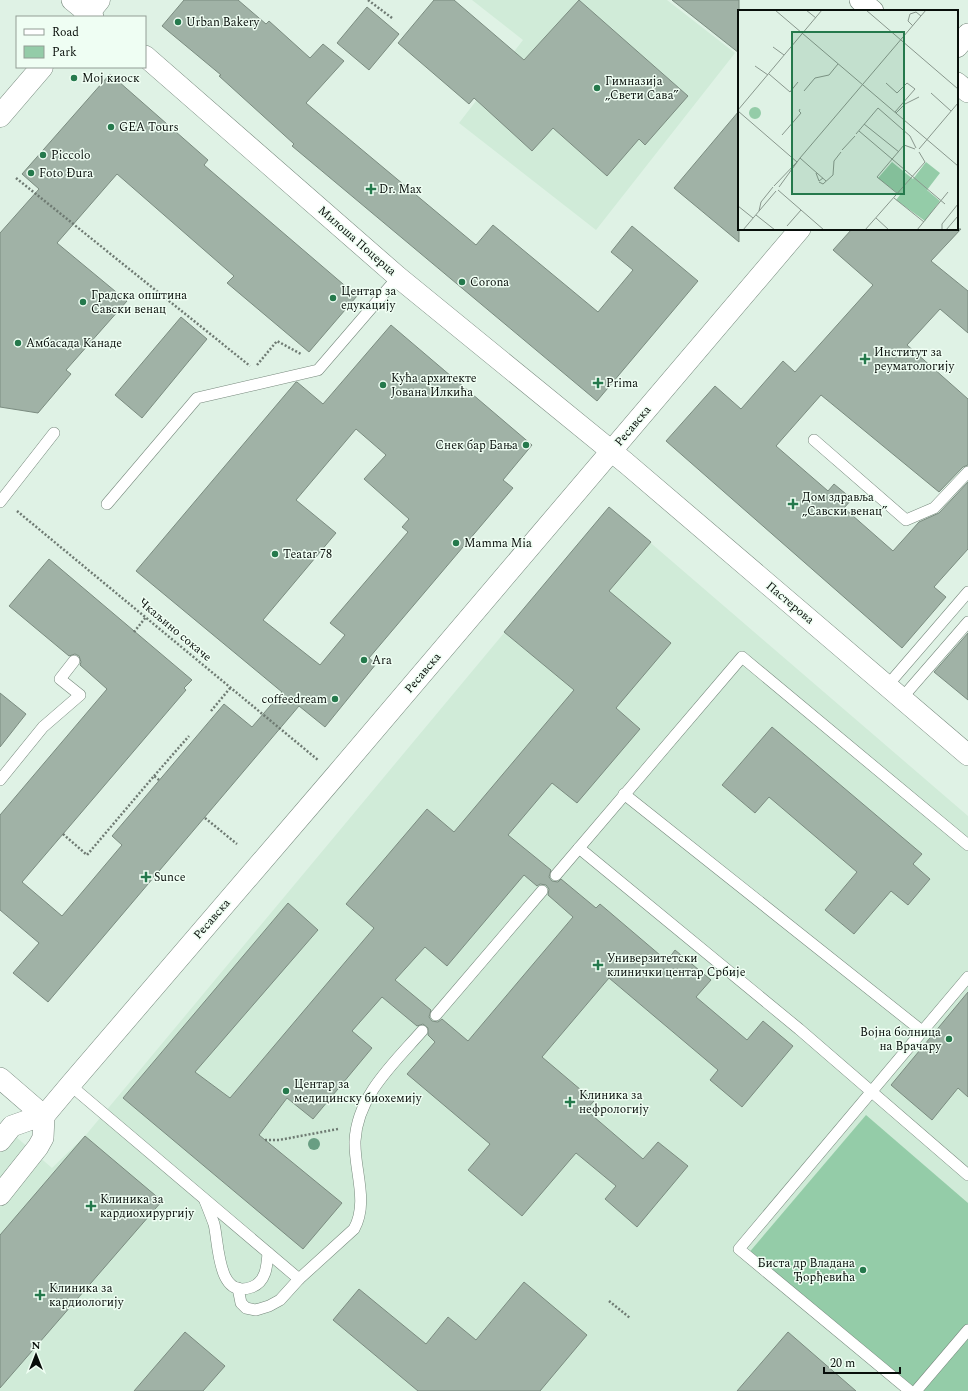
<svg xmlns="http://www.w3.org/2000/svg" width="968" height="1391" font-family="Spectral,serif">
<rect width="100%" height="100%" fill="#dff2e5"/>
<g fill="#d0ebd8">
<polygon points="472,0 667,0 735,53 596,230 459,123 523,40"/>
<polygon points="609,507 968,816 968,1391 0,1391 0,1123 52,1168 85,1136"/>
</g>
<polygon fill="#94cca8" points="866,1115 968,1203 968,1391 911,1391 747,1255"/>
<g fill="#a0b2a6" stroke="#7b8c80" fill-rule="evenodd">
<polygon points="184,0 238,0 266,24 269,21 310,58 323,44 344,61 306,103 476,245 493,225 598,312 633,270 611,252 632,226 698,281 597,401 292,146 294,144 219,76 221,75 162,26"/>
<polygon points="434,0 454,0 524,60 579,0 688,96 645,145 639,139 607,176 553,128 532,151 474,98 469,104 398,43"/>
<polygon points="672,0 739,0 739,53"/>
<polygon points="367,7 399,34 369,70 337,43"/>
<polygon points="110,74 208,160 204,165 357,296 309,352 227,283 234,276 117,174 57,243 127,301 66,370 71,374 38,413 0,407 0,233 39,189 22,174"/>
<polygon points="739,111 739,242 674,188"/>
<polygon points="852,229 961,229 931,261 968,291 968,333 940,309 907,345 968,399 968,465 963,467 939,492 821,395 776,446 828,491 834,484 852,499 844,508 893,551 919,522 939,513 968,482 968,549 934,587 946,597 902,648 666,441 715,386 741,409 783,361 795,372 873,285 833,250"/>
<polygon points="181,317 207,339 142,418 115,395"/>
<path d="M391 325 532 445 503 480 513 488 369 658 376 664 325 727 299 706 48 1002 13 973 39 943 0 910V815L107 689 80 665 81 662 79 656 75 654 69 656 9 606 49 559 192 680 184 688 186 690 22 882 62 916 122 845 112 836 224 704 252 727 282 692 136 571 296 382H297L323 404ZM356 429 386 455 364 479 409 519 402 527 408 532 330 623 345 635 320 665 263 620 336 533 296 500Z"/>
<path d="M609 507 651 542 609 591 671 643 616 708 640 729 577 803 552 783 508 835 551 870 549 877 552 881 558 882 561 879 596 908 600 904 667 961 675 950 711 980 696 997 747 1040 763 1021 793 1046 742 1107 710 1080 718 1070 609 978 542 1057 594 1101 586 1110 643 1159 658 1142 688 1166 637 1227 605 1199 616 1186 576 1153 522 1216 468 1170 490 1144 407 1074 435 1042 428 1035V1028L423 1024 417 1026 382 997 352 1031 372 1048 313 1119 287 1098 259 1135 342 1203 303 1249 123 1098 288 903 318 930 195 1072 230 1098 374 928 346 904 427 809 454 832 574 690 504 632ZM524 875 537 886 540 884 546 885 549 889 548 895 573 917 468 1041 442 1019 438 1022 432 1021 429 1017 431 1010 395 980 425 947 447 966Z"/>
<polygon points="968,633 968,700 934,672"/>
<polygon points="0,693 26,714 0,747"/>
<polygon points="772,727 922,854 913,864 930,879 908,905 891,891 854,934 825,910 857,872 769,797 755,813 722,785"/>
<polygon points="968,992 968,1097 958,1088 932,1120 891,1085"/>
<polygon points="85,1136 162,1201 0,1388 0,1235"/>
<polygon points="524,1282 587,1335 540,1391 418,1391 333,1320 359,1289 426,1344 448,1317 476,1340"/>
<polygon points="185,1332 225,1366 203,1391 134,1391"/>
<polygon points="788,1332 856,1391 737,1391"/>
</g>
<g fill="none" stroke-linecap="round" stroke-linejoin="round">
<defs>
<g id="lane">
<polyline points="814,440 906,520 934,508 968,472"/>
<polyline points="0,502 54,433"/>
<polyline points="107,504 197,398 318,370 398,277"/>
<polyline points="887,686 968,592"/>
<polyline points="902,698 968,622"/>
<polyline points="0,780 43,727 80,695 60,679 74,661"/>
<polyline points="624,794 922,1031"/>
<polyline points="579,848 799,1029 968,1175"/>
<polyline points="556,875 742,657 968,845"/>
<polyline points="436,1015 542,891"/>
<polyline points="70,1085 299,1279"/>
<path d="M205 1201C208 1208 211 1216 214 1224 219 1244 217 1300 252 1287 266 1282 267 1266 268 1253"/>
<path d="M238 1288 241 1303 246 1308 256 1310 269 1306 280 1300 299 1279 354 1229C369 1202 354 1170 355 1141 357 1096 394 1063 422 1031"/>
<polyline points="910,1391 739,1249 968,977"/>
<polyline points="916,1391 968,1330"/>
</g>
<g id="street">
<polyline points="72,0 93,17"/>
<polyline points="860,0 873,11"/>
<polyline points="957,47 968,34"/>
<polyline points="145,56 398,277 626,463 968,755"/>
<polyline points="957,83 968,92"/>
<polyline points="0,1078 44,1116"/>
<polyline points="44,1116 70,1085 336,775 800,229"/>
<polyline points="0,1141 12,1126 29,1120 44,1116"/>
<polyline points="0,1195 38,1147 43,1138 44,1116"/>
</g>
<g id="primary">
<polyline points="85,17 99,0"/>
<polyline points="0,116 42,67"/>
</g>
</defs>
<use href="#lane" stroke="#76887c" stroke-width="12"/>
<use href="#street" stroke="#76887c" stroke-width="22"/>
<use href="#primary" stroke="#76887c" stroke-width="23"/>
<g stroke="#6e7a72" stroke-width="2.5" stroke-dasharray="2 2" stroke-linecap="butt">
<polyline points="368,0 392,18"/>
<polyline points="16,178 250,366"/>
<polyline points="257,365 277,341 301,354"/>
<polyline points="17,511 318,760"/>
<polyline points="134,632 146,617"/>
<polyline points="211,711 231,687"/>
<polyline points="154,776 189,736"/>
<polyline points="205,818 237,844"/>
<polyline points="63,834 87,855 154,776 159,780"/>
<polyline points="265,1140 279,1140 338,1129"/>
<polyline points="609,1301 630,1318"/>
</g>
<use href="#lane" stroke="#fff" stroke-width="11"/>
<use href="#street" stroke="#fff" stroke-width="21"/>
<use href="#primary" stroke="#fff" stroke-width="22"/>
</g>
<circle fill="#699e83" cx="314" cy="1144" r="6"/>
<g fill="#25794c" stroke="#effef3" stroke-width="1.5">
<circle cx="178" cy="22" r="4"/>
<circle cx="74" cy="78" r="4"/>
<circle cx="597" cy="88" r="4"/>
<circle cx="111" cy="127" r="4"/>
<circle cx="43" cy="155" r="4"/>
<circle cx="31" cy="173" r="4"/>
<path d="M369 183h4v4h4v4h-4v4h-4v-4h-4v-4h4z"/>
<circle cx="462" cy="282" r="4"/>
<circle cx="333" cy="298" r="4"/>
<circle cx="83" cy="302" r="4"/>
<circle cx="18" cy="343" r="4"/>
<path d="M863 353h4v4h4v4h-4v4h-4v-4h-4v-4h4z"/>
<path d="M596 377h4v4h4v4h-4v4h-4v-4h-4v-4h4z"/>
<circle cx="383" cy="385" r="4"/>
<circle cx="526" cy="445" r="4"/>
<path d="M791 498h4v4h4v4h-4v4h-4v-4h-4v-4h4z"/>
<circle cx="456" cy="543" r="4"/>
<circle cx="275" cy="554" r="4"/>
<circle cx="364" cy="660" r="4"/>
<circle cx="335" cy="699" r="4"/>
<path d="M144 871h4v4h4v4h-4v4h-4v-4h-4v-4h4z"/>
<path d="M596 959h4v4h4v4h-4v4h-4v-4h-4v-4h4z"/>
<circle cx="949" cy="1039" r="4"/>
<circle cx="286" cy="1091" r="4"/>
<path d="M568 1096h4v4h4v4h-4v4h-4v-4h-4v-4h4z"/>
<path d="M89 1200h4v4h4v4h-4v4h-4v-4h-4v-4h4z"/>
<circle cx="863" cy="1270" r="4"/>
<path d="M38 1289h4v4h4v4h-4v4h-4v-4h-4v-4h4z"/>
</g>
<g text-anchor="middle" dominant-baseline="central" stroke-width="3" stroke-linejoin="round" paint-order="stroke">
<g font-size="12" fill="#080e0a" stroke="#effef3" text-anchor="start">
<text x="186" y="22">Urban Bakery</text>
<text x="82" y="78">Мој киоск</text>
<text x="605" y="81">Гимназија<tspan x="605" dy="14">„Свети Сава”</tspan></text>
<text x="119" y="127">GEA Tours</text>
<text x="51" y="155">Piccolo</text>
<text x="39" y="173">Foto Đura</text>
<text x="379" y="189">Dr. Max</text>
<text x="470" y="282">Corona</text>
<text x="341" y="291">Центар за<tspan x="341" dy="14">едукацију</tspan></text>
<text x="91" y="295">Градска општина<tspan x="91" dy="14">Савски венац</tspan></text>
<text x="26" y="343">Амбасада Канаде</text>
<text x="874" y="352">Институт за<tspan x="874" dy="14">реуматологију</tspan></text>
<text x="391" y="378">Кућа архитекте<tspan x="391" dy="14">Јована Илкића</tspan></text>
<text x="606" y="383">Prima</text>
<text x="518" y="445" text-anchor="end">Снек бар Бања</text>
<text x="802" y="497">Дом здравља<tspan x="802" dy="14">„Савски венац”</tspan></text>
<text x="464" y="543">Mamma Mia</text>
<text x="283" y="554">Teatar 78</text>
<text x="372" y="660">Ara</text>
<text x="327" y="699" text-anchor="end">coffeedream</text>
<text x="154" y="877">Sunce</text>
<text x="607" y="958">Универзитетски<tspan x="607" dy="14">клинички центар Србије</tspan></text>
<text x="941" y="1032" text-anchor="end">Војна болница<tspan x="941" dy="14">на Врачару</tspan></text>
<text x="294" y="1084">Центар за<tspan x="294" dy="14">медицинску биохемију</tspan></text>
<text x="579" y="1095">Клиника за<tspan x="579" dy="14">нефрологију</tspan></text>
<text x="100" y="1199">Клиника за<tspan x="100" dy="14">кардиохирургију</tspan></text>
<text x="855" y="1263" text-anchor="end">Биста др Владана<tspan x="855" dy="14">Ђорђевића</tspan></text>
<text x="49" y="1288">Клиника за<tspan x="49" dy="14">кардиологију</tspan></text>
</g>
<g font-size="12" fill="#080e0a" stroke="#effef3">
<text transform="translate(357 241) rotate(41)">Милоша Поцерца</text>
<text transform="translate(633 426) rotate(-50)">Ресавска</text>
<text transform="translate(790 603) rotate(40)">Пастерова</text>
<text transform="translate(175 630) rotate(40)">Чкаљино сокаче</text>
<text transform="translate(423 673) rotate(-50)">Ресавска</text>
<text transform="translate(212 919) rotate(-49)">Ресавска</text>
</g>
</g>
<g transform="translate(738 10)">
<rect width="220" height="220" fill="#dff2e5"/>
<path d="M11 103a6 6 0 1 1 12 0a6 6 0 1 1-12 0ZM154 152 175 169 188 152 202 163 189 180 202 191 187 211 158 190 162 185 140 168Z" fill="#94cca8"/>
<path fill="none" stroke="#89978d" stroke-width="1" d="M37 0 220 156M68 0 78 8M128 0 220 79M175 16 170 11 172 4 178 2 183 6M35 37 46 45M17 56 30 65M31 64 52 82 60 72M148 73 159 83 169 73 177 79 157 102M66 81 77 68 91 65 100 54M193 83 213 101M0 100 84 0M0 101 59 152M158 103 167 94 181 87M126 114 161 142M121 121 207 194M118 124 140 98 172 126 178 138M44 125 63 103 61 101 62 99M181 139 220 93M104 140 117 126M62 148 88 171M78 163 81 171 85 168M81 172 85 174 95 165 96 151 103 142M36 176 59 152M41 177 62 148 188 0M40 180 86 220M160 184 139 167 166 135 177 139M156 188 186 212M0 196 15 208M21 201 23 192 35 177M18 205 37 220M138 208 151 220M49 216 63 200M5 220 38 181M127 220 187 152 181 142M179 220 210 182M204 220V214L220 194M208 220 220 206"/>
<path fill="#25794c" fill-opacity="0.15" stroke="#25794c" stroke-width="2" d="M54 22H166V184H54Z"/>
<rect width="220" height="220" fill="none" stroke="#080e0a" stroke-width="2"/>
</g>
<rect x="16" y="16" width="130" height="52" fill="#effef3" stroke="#939e96"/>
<rect x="24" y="29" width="20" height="6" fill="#ffffff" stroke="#939e96"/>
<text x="52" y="36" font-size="12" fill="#080e0a">Road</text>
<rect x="24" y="46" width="20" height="12" fill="#94cca8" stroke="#939e96"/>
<text x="52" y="56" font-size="12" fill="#080e0a">Park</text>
<g transform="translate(36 1355)" stroke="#effef3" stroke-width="3" paint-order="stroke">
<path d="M0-3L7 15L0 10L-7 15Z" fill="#080e0a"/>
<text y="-6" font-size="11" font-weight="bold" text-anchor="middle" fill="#080e0a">N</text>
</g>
<path d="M824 1367v6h76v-6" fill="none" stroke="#080e0a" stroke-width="2"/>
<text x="830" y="1367" font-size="12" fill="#080e0a" stroke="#effef3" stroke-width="3" paint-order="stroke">20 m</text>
</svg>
